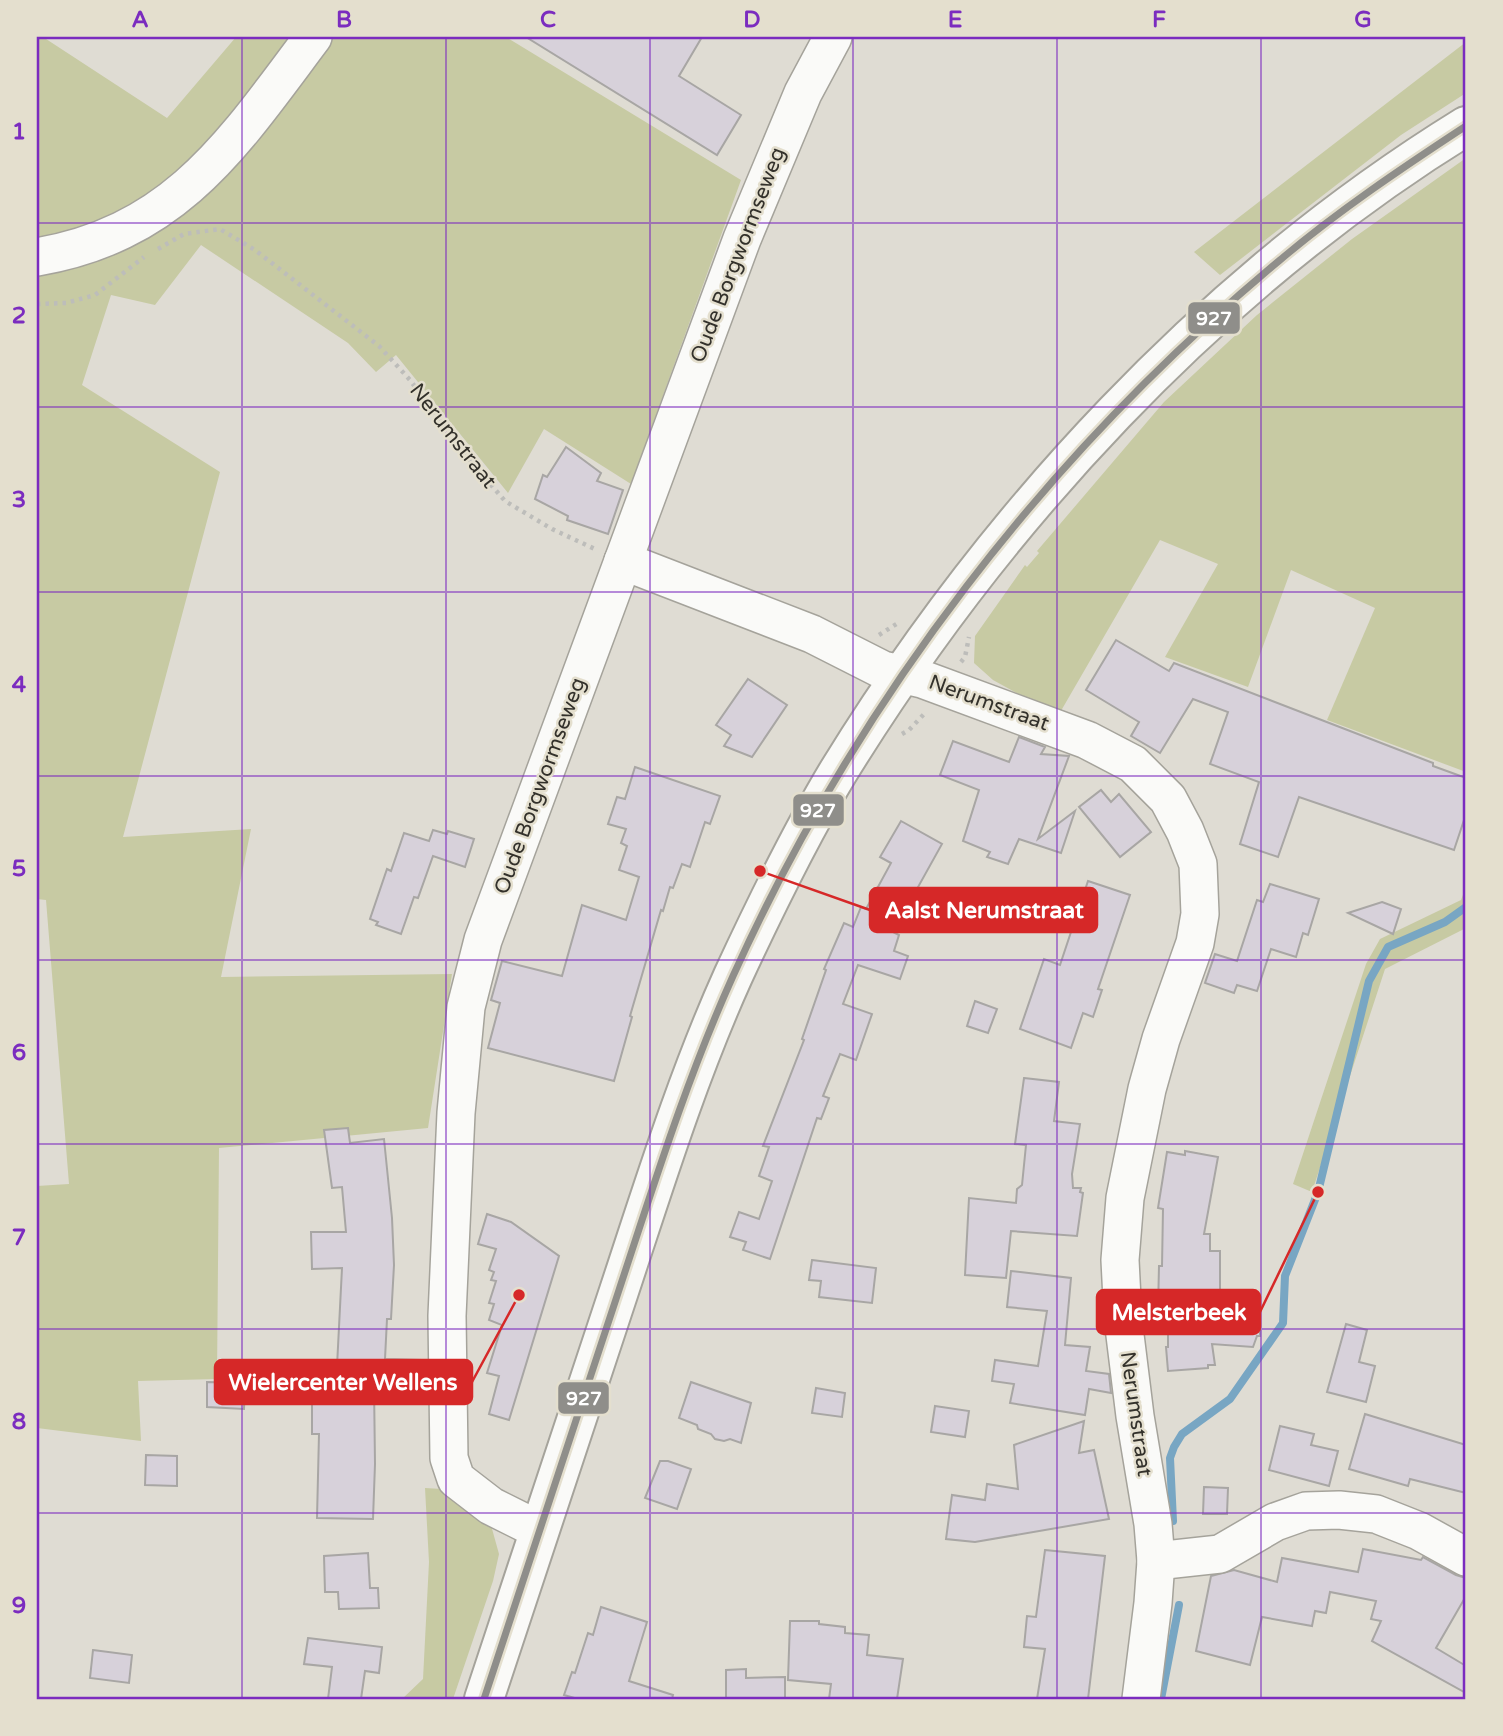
<svg xmlns="http://www.w3.org/2000/svg" width="1503" height="1736" font-family="'Varela Round',sans-serif">
<rect width="100%" height="100%" fill="#dfdcd3"/>
<g fill="#c7caa3">
<polygon points="37,37 43,37 167,118 236,37 506,37 741,180 631,484 544,429 508,493 396,355 376,372 348,343 201,245 155,305 111,295 82,385 220,472 123,837 251,829 221,977 452,974 428,1128 219,1148 217,1379 138,1381 141,1441 37,1428 37,1186 69,1184 46,900 37,899"/>
<polygon points="1466,42 1466,93 1401,135 1220,275 1194,252"/>
<polygon points="1466,158 1466,772 1327,720 1375,608 1291,570 1248,687 1165,657 1218,564 1160,540 1058,716 993,680 974,663 975,636 1025,565 1027,567 1039,553 1037,551 1164,402 1257,315 1352,239"/>
<polygon points="1466,887 1466,928 1385,969 1312,1192 1293,1184 1366,964 1380,939 1461,900"/>
<polygon points="425,1488 442,1489 489,1518 499,1554 493,1581 453,1699 402,1699 423,1679 429,1562"/>
</g>
<g fill="none" stroke-linecap="round" stroke-linejoin="round">
<g stroke="#78a6c3" stroke-width="8">
<polyline points="1173,1521 1170,1458 1174,1447 1182,1434 1230,1399 1283,1323 1285,1276 1318,1192 1369,981 1388,947 1445,922 1466,907"/>
<polyline points="1161,1699 1179,1605"/>
</g>
</g>
<g fill="#d7d1da" stroke="#a8a6a4" stroke-width="2">
<polygon points="526,37 702,37 679,76 741,115 717,155"/>
<polygon points="566,447 601,473 597,481 623,490 608,534 567,520 568,516 535,499 543,475 547,477"/>
<polygon points="1116,640 1169,671 1174,663 1433,763 1433,766 1466,778 1466,814 1454,850 1299,797 1278,857 1240,844 1259,782 1210,764 1228,712 1193,699 1160,753 1131,736 1139,722 1086,690"/>
<polygon points="748,679 787,705 752,757 724,746 731,735 716,725"/>
<polygon points="1019,737 1045,747 1041,754 1069,756 1038,839 1075,811 1061,853 1019,839 1008,864 987,857 990,852 963,841 979,790 940,775 953,741 1009,762"/>
<polygon points="635,767 720,796 710,824 705,822 690,867 682,864 673,888 670,887 663,911 661,910 630,1016 632,1017 614,1081 488,1048 500,1003 491,1000 502,961 562,976 582,905 626,920 639,877 619,870 627,846 621,843 626,829 608,824 617,797 625,799"/>
<polygon points="1101,790 1111,802 1119,794 1151,832 1120,857 1079,807"/>
<polygon points="901,821 942,844 893,932 899,935 894,951 908,956 900,979 858,965 843,1004 872,1014 856,1060 840,1054 823,1096 829,1098 821,1119 817,1118 770,1259 743,1250 746,1242 730,1237 739,1212 759,1219 772,1181 759,1176 769,1147 763,1146 804,1040 802,1039 826,970 824,969 844,923 853,927 861,907 866,909 891,863 880,857"/>
<polygon points="433,830 447,834 448,831 474,839 465,867 433,856 418,898 414,897 401,934 376,925 378,922 370,919 387,869 391,871 404,833 429,841"/>
<polygon points="1088,881 1130,895 1098,989 1102,990 1093,1017 1083,1013 1071,1048 1020,1029 1044,959 1060,965"/>
<polygon points="1270,884 1319,899 1308,935 1303,933 1296,957 1271,949 1257,991 1237,985 1234,993 1205,983 1215,954 1237,961 1257,900 1263,902"/>
<polygon points="1382,902 1401,909 1393,934 1348,913"/>
<polygon points="975,1001 997,1009 988,1033 967,1026"/>
<polygon points="1024,1078 1059,1082 1054,1121 1080,1124 1072,1174 1073,1188 1081,1188 1080,1192 1083,1193 1077,1236 1011,1231 1006,1278 965,1275 969,1198 1016,1203 1017,1189 1022,1185 1026,1145 1015,1144"/>
<polygon points="348,1128 350,1143 384,1139 392,1218 394,1265 391,1319 387,1319 385,1359 421,1360 420,1386 374,1385 375,1464 373,1519 317,1518 319,1434 312,1434 312,1386 336,1386 342,1268 312,1269 311,1232 346,1232 342,1187 332,1188 324,1130"/>
<polygon points="1185,1151 1218,1157 1204,1234 1210,1234 1210,1251 1220,1251 1220,1315 1260,1315 1260,1336 1257,1336 1253,1347 1212,1344 1215,1365 1208,1365 1208,1368 1168,1371 1166,1347 1168,1347 1168,1310 1158,1310 1159,1266 1162,1266 1163,1209 1158,1208 1167,1152 1185,1155"/>
<polygon points="487,1214 511,1222 559,1256 509,1420 489,1414 499,1376 487,1373 502,1325 489,1320 494,1304 489,1303 496,1281 491,1280 494,1272 489,1270 496,1249 478,1244"/>
<polygon points="812,1260 876,1268 872,1303 819,1297 821,1281 809,1280"/>
<polygon points="1011,1271 1071,1278 1065,1345 1090,1347 1086,1371 1109,1374 1111,1393 1089,1389 1085,1415 1010,1403 1014,1384 992,1381 995,1360 1038,1366 1047,1311 1007,1307"/>
<polygon points="1346,1324 1367,1330 1359,1362 1375,1366 1366,1402 1327,1392"/>
<polygon points="207,1382 245,1383 244,1409 207,1407"/>
<polygon points="691,1382 751,1403 741,1443 730,1439 724,1441 715,1439 711,1434 698,1429 697,1425 679,1418"/>
<polygon points="816,1388 845,1393 842,1417 812,1413"/>
<polygon points="935,1406 969,1411 965,1437 931,1432"/>
<polygon points="1365,1414 1466,1445 1466,1493 1410,1479 1408,1486 1349,1469"/>
<polygon points="1084,1421 1079,1453 1094,1450 1109,1519 975,1542 946,1539 952,1495 985,1500 987,1484 1018,1489 1014,1445"/>
<polygon points="1280,1426 1314,1434 1311,1445 1338,1451 1329,1486 1269,1470"/>
<polygon points="146,1455 177,1456 177,1486 145,1485"/>
<polygon points="660,1461 668,1461 691,1469 677,1509 645,1498"/>
<polygon points="1204,1487 1228,1488 1227,1514 1203,1514"/>
<polygon points="1363,1549 1421,1560 1423,1557 1456,1575 1466,1578 1466,1596 1436,1648 1466,1666 1466,1693 1372,1641 1381,1621 1371,1619 1376,1601 1330,1592 1326,1613 1315,1611 1312,1626 1262,1617 1250,1665 1196,1651 1211,1576 1234,1570 1277,1582 1282,1558 1358,1572"/>
<polygon points="1045,1550 1105,1556 1088,1699 1037,1699 1045,1649 1024,1647 1027,1616 1036,1617"/>
<polygon points="368,1553 370,1588 378,1588 379,1608 339,1609 338,1592 325,1592 324,1556"/>
<polygon points="601,1607 647,1622 629,1681 673,1695 672,1699 578,1699 564,1695 572,1672 575,1673 588,1633 593,1635"/>
<polygon points="790,1621 819,1621 819,1624 845,1627 845,1633 869,1635 867,1655 903,1659 897,1699 829,1699 831,1684 788,1680"/>
<polygon points="308,1638 382,1647 379,1673 365,1671 361,1699 328,1699 332,1667 304,1664"/>
<polygon points="93,1650 132,1655 129,1683 90,1678"/>
<polygon points="746,1669 746,1678 785,1677 785,1699 726,1699 726,1670"/>
</g>
<g fill="none" stroke-linecap="round" stroke-linejoin="round">
<defs>
<g id="minor">
<path d="M37 257C177 233 234 142 313 37"/>
<polyline points="623,561 812,634 883,670 922,679 1087,740 1133,764 1168,799 1185,831 1198,864 1200,914 1195,943 1161,1039 1147,1089 1125,1198 1120,1260 1123,1319 1135,1416 1153,1524 1156,1561 1153,1603 1141,1699"/>
<polyline points="539,1530 491,1506 456,1479 449,1458 447,1316 456,1113 466,1007 483,940 742,239 803,93 833,37"/>
<polyline points="1156,1561 1220,1554 1275,1522 1306,1511 1339,1510 1376,1514 1419,1531 1466,1557"/>
</g>
<path id="major" d="M484 1699C529 1563 574 1427 619 1291 654 1185 687 1078 733 976 765 907 799 837 838 772 995 517 1210 284 1466 126"/>
</defs>
<use href="#minor" stroke="#a5a39b" stroke-width="40"/>
<use href="#major" stroke="#a5a39b" stroke-width="42"/>
<g stroke="#bdbdba" stroke-width="4.5" stroke-dasharray="3.5 5" stroke-linecap="butt">
<polyline points="158,249 184,234 220,229 255,250 379,346 410,380 466,456 505,501 552,529 597,550"/>
<polyline points="37,304 66,303 95,295 144,257"/>
<polyline points="879,635 898,623"/>
<polyline points="961,662 965,657 969,637"/>
<polyline points="902,734 909,730 926,712"/>
</g>
<use href="#minor" stroke="#fafaf8" stroke-width="37"/>
<use href="#major" stroke="#fafaf8" stroke-width="38"/>
<defs>
<path id="bus-1" d="M484 1699C529 1563 574 1427 619 1290 654 1184 687 1078 733 976 858 699 1047 454 1280 260 1338 211 1402 168 1466 126"/>
</defs>
<use href="#bus-1" stroke="#e4dfce" stroke-width="12"/>
<use href="#bus-1" stroke="#8f8e8a" stroke-width="7"/>
</g>
<path fill="none" stroke="#7b2cbf" stroke-width="2" stroke-opacity="0.55" d="M242 37V1699M446 37V1699M650 37V1699M853 37V1699M1057 37V1699M1261 37V1699M37 223H1466M37 407H1466M37 592H1466M37 776H1466M37 960H1466M37 1144H1466M37 1329H1466M37 1513H1466"/>
<g text-anchor="middle" dominant-baseline="central" stroke-width="5" stroke-linejoin="round" paint-order="stroke">
<g font-size="21" fill="#33312b" stroke="#e4dfce">
<text transform="translate(738 255) rotate(-69)">Oude Borgwormseweg</text>
<text transform="translate(453 436) rotate(52)">Nerumstraat</text>
<text transform="translate(989 703) rotate(20)">Nerumstraat</text>
<text transform="translate(540 786) rotate(-70)">Oude Borgwormseweg</text>
<text transform="translate(1136 1414) rotate(82)">Nerumstraat</text>
</g>
</g>
<path fill="none" stroke="#d62828" stroke-width="2.5" d="M760 871L870 910M1318 1192L1260 1312M519 1295L472 1382"/>
<g fill="#d62828" stroke="#e4dfce" stroke-width="2.5">
<circle cx="760" cy="871" r="7"/>
<circle cx="1318" cy="1192" r="7"/>
<circle cx="519" cy="1295" r="7"/>
</g>
<g fill="#d62828" stroke="#d62828" stroke-width="2.5">
<rect x="870" y="888" width="227" height="44" rx="7"/>
<rect x="1097" y="1290" width="163" height="44" rx="7"/>
<rect x="215" y="1360" width="257" height="44" rx="7"/>
</g>
<g font-size="23" text-anchor="middle" font-weight="bold" fill="#fff">
<text x="984" y="918">Aalst Nerumstraat</text>
<text x="1179" y="1320">Melsterbeek</text>
<text x="343" y="1390">Wielercenter Wellens</text>
</g>
<g stroke="#e4dfce" stroke-width="2.5">
<rect x="1187" y="301" width="54" height="34" rx="7" fill="#8f8e8a"/>
<rect x="792" y="793" width="53" height="34" rx="7" fill="#8f8e8a"/>
<rect x="557" y="1381" width="53" height="34" rx="7" fill="#8f8e8a"/>
</g>
<g font-size="19" text-anchor="middle" font-weight="bold" fill="#fff">
<text x="1214" y="325">927</text>
<text x="818" y="817">927</text>
<text x="584" y="1405">927</text>
</g>
<rect width="1503" height="1736" fill="none" stroke="#e4dfce" stroke-width="77"/>
<rect x="38" y="38" width="1426" height="1660" fill="none" stroke="#7b2cbf" stroke-width="2.5"/>
<g font-size="23" text-anchor="middle" font-weight="bold" fill="#7b2cbf">
<text x="140" y="27">A</text>
<text x="344" y="27">B</text>
<text x="548" y="27">C</text>
<text x="752" y="27">D</text>
<text x="955" y="27">E</text>
<text x="1159" y="27">F</text>
<text x="1363" y="27">G</text>
<text x="19" y="139">1</text>
<text x="19" y="323">2</text>
<text x="19" y="507">3</text>
<text x="19" y="692">4</text>
<text x="19" y="876">5</text>
<text x="19" y="1060">6</text>
<text x="19" y="1245">7</text>
<text x="19" y="1429">8</text>
<text x="19" y="1613">9</text>
</g>
</svg>
